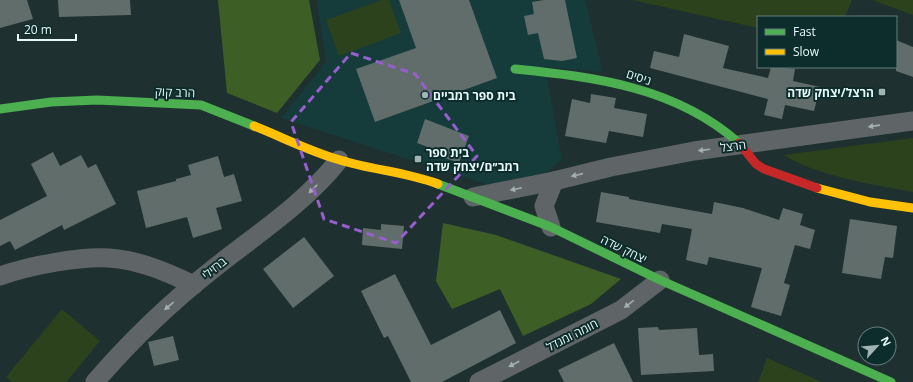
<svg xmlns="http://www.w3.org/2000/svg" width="913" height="382" font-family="'Open Sans',Heebo,sans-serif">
<rect width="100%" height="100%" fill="#1f3030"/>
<polygon fill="#153c3b" points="317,0 585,0 603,72 545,67 562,160 532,184 504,190 281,118 326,62"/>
<g fill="#2b421c">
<polygon points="382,0 389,0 401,33 339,56 326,20"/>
<polygon points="632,0 852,0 845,17 758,17 758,28"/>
<polygon points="872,0 913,0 913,15"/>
<path d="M913 138V192C870 184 821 177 783 155Z"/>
<polygon points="62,309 100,341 66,382 12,382 6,377"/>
<polygon points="767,358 822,382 758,382"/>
</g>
<g fill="#3d5f25">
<polygon points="218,0 309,0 320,60 277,113 227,93"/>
<polygon points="443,223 496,235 621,279 591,304 523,336 500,289 452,309 436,281"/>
</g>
<g fill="#606d6a">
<polygon points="0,0 27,0 33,19 0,28"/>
<polygon points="58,0 130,0 131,15 59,17"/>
<polygon points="399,0 469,0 497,78 375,122 356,69 416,48"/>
<polygon points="544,0 565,0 577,58 562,61 544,59 538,33 528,35 524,16 534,14 532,2"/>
<polygon points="684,34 729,46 723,68 768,78 771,67 795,69 793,81 820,87 814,111 785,105 782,119 764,115 768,99 650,68 654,51 679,57"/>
<polygon points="896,40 913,47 913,77 896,71"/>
<polygon points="591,94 616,98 614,108 647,114 643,137 609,131 606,143 565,136 572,99 590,103"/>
<polygon points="425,119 469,136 459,163 442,157 443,153 417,143"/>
<polygon points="53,152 60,166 81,155 88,168 96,164 116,204 64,230 62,225 15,250 10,241 0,246 0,220 47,196 31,164"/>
<polygon points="218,156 224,177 234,174 242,201 216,208 222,229 193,238 187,217 146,228 137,191 176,181 176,179 191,175 188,165"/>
<polygon points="601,192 629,197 629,199 712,214 714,202 743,208 779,220 783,208 803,214 800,225 815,230 810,249 795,245 784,283 790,285 781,316 751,307 762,268 709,257 707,265 686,260 692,229 662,224 660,233 596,222"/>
<polygon points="850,219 897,226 893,258 885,257 881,279 842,273"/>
<polygon points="381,224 404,226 402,249 362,245 363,228 381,230"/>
<polygon points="304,237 334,276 293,308 263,269"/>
<polygon points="395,274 431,345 500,310 516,343 442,382 411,382 388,336 384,338 361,291"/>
<polygon points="658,327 659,330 697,328 699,355 713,354 714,371 641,375 638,328"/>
<polygon points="173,336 179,360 154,366 148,342"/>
<polygon points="614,343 633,382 564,382 558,370"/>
</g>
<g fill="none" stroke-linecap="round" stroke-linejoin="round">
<g stroke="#5f6566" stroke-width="19">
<polyline points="473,197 554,181"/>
<polyline points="551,227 544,206 554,181 611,167 694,151 913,121"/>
<path d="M0 276C29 266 79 256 109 258 139 260 167 272 194 285"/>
<path d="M95 382C131 340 170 303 213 269 257 234 304 204 339 160"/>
<polyline points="479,382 621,310 660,280"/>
</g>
<g stroke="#4caf50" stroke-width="9">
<path d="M515 69C595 77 676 87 739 143"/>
<polyline points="0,109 51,102 97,100 201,105 254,126"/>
<polyline points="438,184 551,227 660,280 891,382"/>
</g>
<g stroke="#ffc107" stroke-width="9">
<path d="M254 126C282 137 311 152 340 160 372 170 407 172 438 184"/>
<polyline points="817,188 870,202 913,208"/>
</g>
<polyline stroke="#c62828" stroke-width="9" points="739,143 756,164 764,169 817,188"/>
</g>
<defs><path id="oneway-solid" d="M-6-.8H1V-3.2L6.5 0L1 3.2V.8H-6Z"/></defs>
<g fill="#a3afaf">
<use href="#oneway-solid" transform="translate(874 126) rotate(172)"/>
<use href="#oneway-solid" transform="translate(704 150) rotate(173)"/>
<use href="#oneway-solid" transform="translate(577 175) rotate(167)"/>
<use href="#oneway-solid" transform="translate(313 189) rotate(136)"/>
<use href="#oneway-solid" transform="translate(516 189) rotate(168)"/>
<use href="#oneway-solid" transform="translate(629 304) rotate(142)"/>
<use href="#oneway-solid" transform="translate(169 306) rotate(140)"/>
<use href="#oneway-solid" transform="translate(514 364) rotate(153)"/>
</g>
<path fill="none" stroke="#965fcd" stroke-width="3" stroke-dasharray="8 5" stroke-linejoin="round" d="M351 53 415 74 477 156 396 243 324 219 291 122Z"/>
<g fill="#a1b3b2" stroke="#0d2c2c" stroke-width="1.5">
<rect x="878" y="88" width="8" height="8" rx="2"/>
<circle cx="425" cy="95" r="4"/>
<rect x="414" y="155" width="8" height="8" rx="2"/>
</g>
<g text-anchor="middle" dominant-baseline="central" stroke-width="4" stroke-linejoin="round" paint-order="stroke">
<g font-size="12" fill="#e7f9f8" stroke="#0d2c2c">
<text transform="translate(639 77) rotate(18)">ניסים</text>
<text transform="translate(175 92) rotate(2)">הרב קוק</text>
<text transform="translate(733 146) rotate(-7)">הרצל</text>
<text transform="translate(624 249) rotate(26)">יצחק שדה</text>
<text transform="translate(214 268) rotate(-39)">ברזילי</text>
<text transform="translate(572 335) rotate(-27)">חומה ומגדל</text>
</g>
<g font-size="12" font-weight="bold" fill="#e7f9f8" stroke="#0d2c2c" text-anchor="start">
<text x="874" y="92" text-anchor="end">הרצל/יצחק שדה</text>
<text x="433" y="95">בית ספר רמביים</text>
<text x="426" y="152">בית ספר<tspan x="426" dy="14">רמב״ם/יצחק שדה</tspan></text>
</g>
</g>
<rect x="757" y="16" width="140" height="52" fill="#0d2c2c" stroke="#647e7e"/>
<rect x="765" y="29" width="20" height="6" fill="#4caf50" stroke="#647e7e"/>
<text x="793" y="36" font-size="12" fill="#e7f9f8">Fast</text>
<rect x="765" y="49" width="20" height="6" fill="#ffc107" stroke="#647e7e"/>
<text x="793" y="56" font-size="12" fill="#e7f9f8">Slow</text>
<g transform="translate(877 346) rotate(63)"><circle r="19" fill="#0d2c2c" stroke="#647e7e"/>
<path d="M0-3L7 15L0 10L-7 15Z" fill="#a1b3b2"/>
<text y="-6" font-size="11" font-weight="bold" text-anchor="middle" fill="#e7f9f8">N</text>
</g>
<path d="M18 34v6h58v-6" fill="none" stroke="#e7f9f8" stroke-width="2"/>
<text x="24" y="34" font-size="12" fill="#e7f9f8" stroke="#0d2c2c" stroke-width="3" paint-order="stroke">20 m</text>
</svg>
